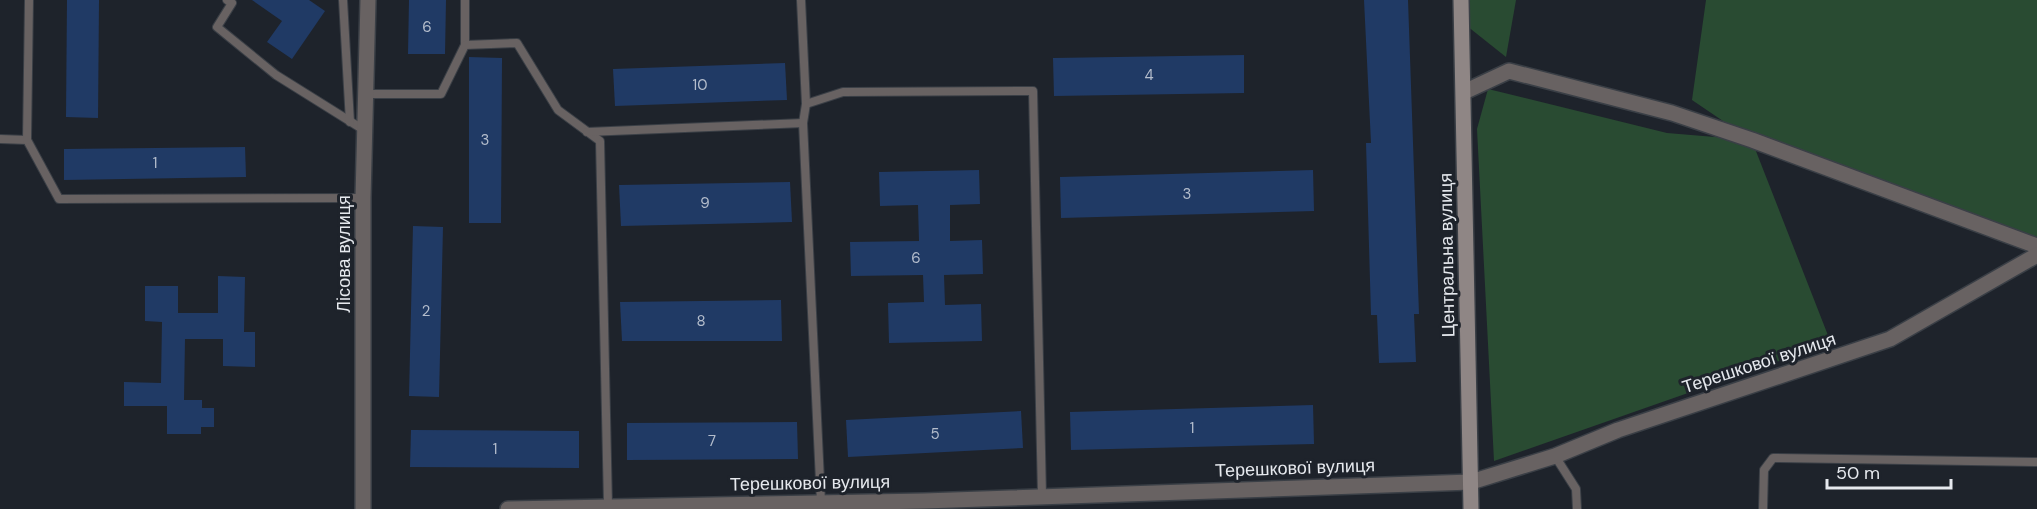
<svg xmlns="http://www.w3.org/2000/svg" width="2037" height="509" font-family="'DM Sans',sans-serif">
<rect width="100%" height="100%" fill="#1e232b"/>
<g fill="#294b32">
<polygon points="1466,0 1516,0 1506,57 1467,26"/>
<polygon points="1706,0 2037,0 2037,246 1752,141 1831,343 1494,461 1477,129 1488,89 1667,133 1751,140 1692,100"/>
</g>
<g fill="#203a65">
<polygon points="67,0 99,0 98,118 66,117"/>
<polygon points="252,0 309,0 325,11 292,59 267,42 282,21"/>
<polygon points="409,0 446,0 445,54 408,54"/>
<polygon points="1364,0 1408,0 1419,314 1414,314 1416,362 1379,363 1377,315 1371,315 1366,143 1371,143"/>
<polygon points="1244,55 1244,93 1054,96 1053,58"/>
<polygon points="469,57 502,58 501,223 469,223"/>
<polygon points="785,63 787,100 615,106 613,69"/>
<polygon points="245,147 246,177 64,180 64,149"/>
<polygon points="979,170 980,204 950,205 950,241 982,240 983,274 944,275 945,305 981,304 982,341 889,343 888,303 924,302 923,275 851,276 850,242 919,241 918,205 880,206 879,172"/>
<polygon points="1313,170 1314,211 1061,218 1060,177"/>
<polygon points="790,182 792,222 621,226 619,185"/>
<polygon points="413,226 443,227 439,397 409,396"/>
<polygon points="218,276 245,277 244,332 255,332 255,367 223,366 223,339 185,339 184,400 202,400 202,408 214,408 214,427 201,427 201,434 167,434 167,406 124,406 124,382 161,383 162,322 145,321 145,286 178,286 178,313 218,313"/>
<polygon points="781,300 782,341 622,341 620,302"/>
<polygon points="1313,405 1314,444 1071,450 1070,412"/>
<polygon points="1021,411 1023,448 848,457 846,420"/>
<polygon points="797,422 798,459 627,460 627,423"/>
<polygon points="411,430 579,431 579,468 410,467"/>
</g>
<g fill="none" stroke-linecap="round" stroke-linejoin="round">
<defs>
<g id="service">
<polyline points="227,0 232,3 217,27 276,75 364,130"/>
<polyline points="343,0 350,122"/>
<polyline points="465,0 465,45"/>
<polyline points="801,0 806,104"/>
<polyline points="366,94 441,94 465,45 517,43 558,110 600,141 608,505"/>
<polyline points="587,132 803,123"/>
<polyline points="0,139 27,140 59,199 363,198"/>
<polyline points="27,140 29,0"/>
<polyline points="1555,456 1576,489 1577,509"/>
<polyline points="821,502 803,123 806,104 843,92 1033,91 1042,496"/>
<polyline points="1763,509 1764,470 1773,458 2037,462"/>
</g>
<g id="minor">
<polyline points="1464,92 1509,71 1672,113 1752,140 2037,246"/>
<polyline points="363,509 363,198 368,0"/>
<polyline points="508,509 924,501 1471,482 1555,456 1618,430 1890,339 2037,255"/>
</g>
<polyline id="secondary" points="1461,0 1471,509"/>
</defs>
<use href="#service" stroke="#3a3f46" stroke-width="10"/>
<use href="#minor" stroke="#3a3f46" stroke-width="18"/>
<use href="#secondary" stroke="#3a3f46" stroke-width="18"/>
<use href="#service" stroke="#686262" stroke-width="8"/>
<use href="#minor" stroke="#686262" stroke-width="15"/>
<use href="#secondary" stroke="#8f8685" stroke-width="15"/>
</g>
<g text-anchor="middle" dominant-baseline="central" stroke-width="6" stroke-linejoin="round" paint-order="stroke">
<g font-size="15" fill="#b4bdcc">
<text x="427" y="27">6</text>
<text x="1149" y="75">4</text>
<text x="700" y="85">10</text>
<text x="485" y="140">3</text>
<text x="155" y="163">1</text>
<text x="1187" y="194">3</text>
<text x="705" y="203">9</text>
<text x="916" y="258">6</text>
<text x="426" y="311">2</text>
<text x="701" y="321">8</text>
<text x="1192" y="428">1</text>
<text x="935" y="434">5</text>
<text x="712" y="441">7</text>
<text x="495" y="449">1</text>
</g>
<g font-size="18" fill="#e6e9ee" stroke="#1e232b">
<text transform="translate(344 254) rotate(-90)">Лісова вулиця</text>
<text transform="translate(1447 255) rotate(-91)">Центральна вулиця</text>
<text transform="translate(1759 363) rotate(-18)">Терешкової вулиця</text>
<text transform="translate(1295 468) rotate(-2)">Терешкової вулиця</text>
<text transform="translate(810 483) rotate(-1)">Терешкової вулиця</text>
</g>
</g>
<path d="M1827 479v9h124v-9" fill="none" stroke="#e6e9ee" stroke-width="3"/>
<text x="1836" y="479" font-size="18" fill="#e6e9ee" stroke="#1e232b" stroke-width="4.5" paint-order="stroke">50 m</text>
</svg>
